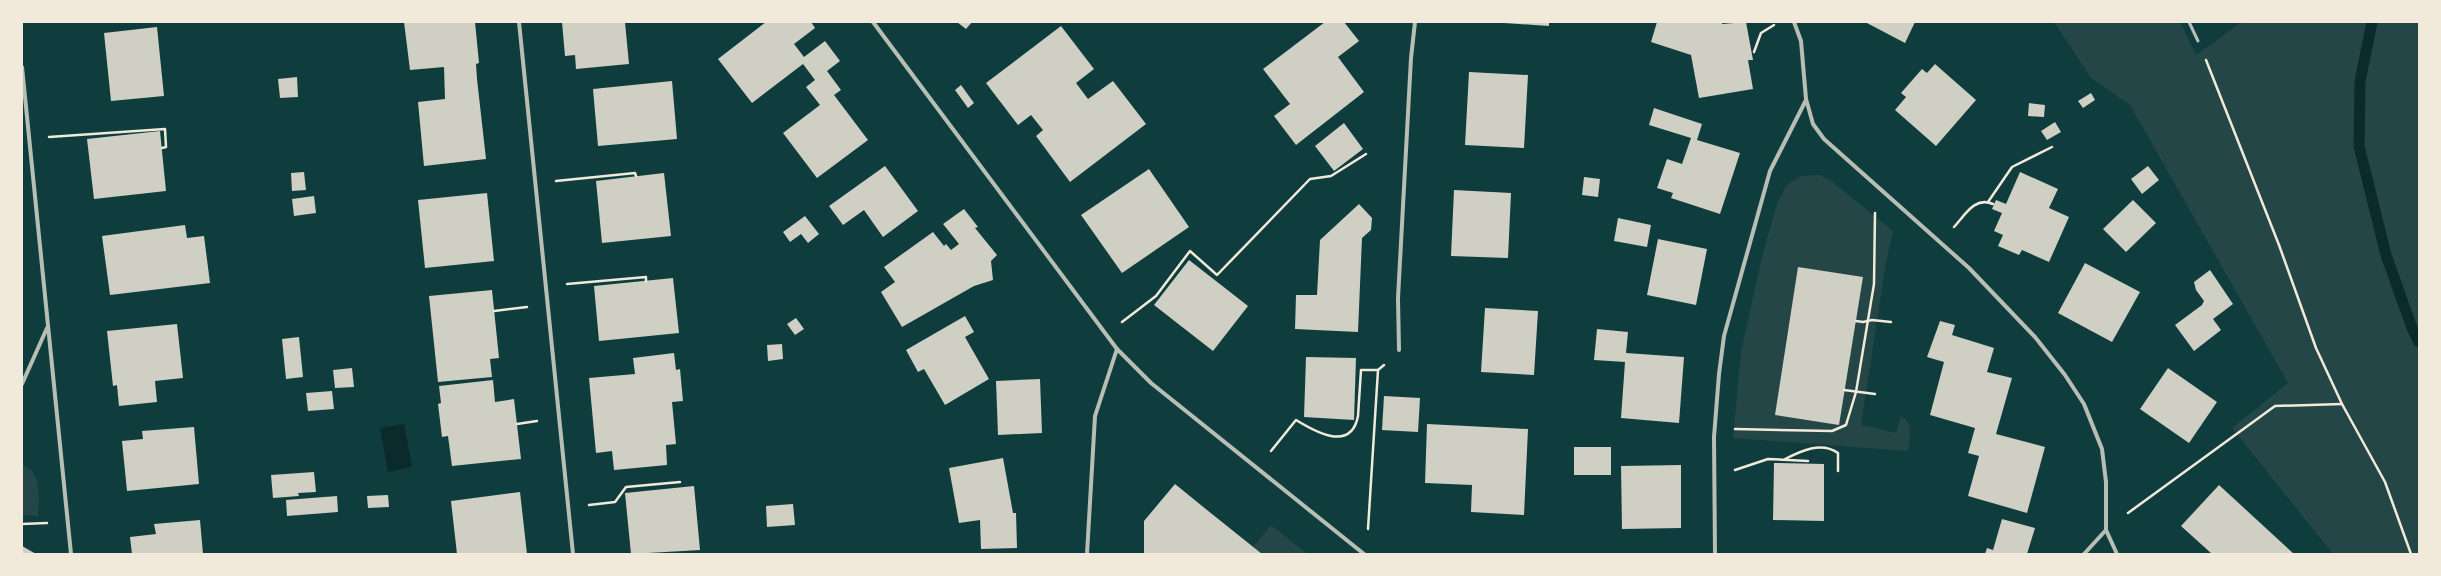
<svg xmlns="http://www.w3.org/2000/svg" width="2441" height="576" font-family="'Space Grotesk',sans-serif">
<rect width="100%" height="100%" fill="#0f3d3e"/>
<g fill="#244646">
<polygon points="2054,22 2180,22 2196,55 2242,22 2419,22 2419,554 2333,554 2232,428 2288,383 2130,105 2091,78"/>
<path d="M1819 175 1830 180 1893 231 1886 262 1861 425 1896 433 1901 416C1915 423 1909 439 1908 451L1733 438 1741 351 1764 249 1777 204 1786 186 1800 176Z"/>
<path d="M22 465C43 471 38 497 38 516L22 515Z"/>
<polygon points="1271,525 1307,554 1262,554 1253,547"/>
</g>
<polygon fill="#0a2a2b" points="404,424 412,467 388,472 380,428"/>
<g fill="none" stroke-linecap="round" stroke-linejoin="round">
<polyline stroke="#0a2a2b" stroke-width="11" points="2372,22 2360,81 2359,146 2386,255 2412,328 2419,342"/>
</g>
<g fill="#cfcfc3">
<polygon points="404,22 475,22 479,63 476,64 477,79 486,159 424,166 418,102 445,99 444,67 410,70"/>
<polygon points="562,22 625,22 629,64 576,69 575,55 565,56"/>
<polygon points="766,22 811,22 815,28 794,44 804,57 825,41 840,61 827,71 841,90 834,95 868,140 817,178 783,133 820,105 806,87 815,80 803,64 752,103 718,59"/>
<polygon points="957,22 972,22 966,29"/>
<polygon points="1325,22 1344,22 1359,41 1338,57 1364,92 1296,145 1274,116 1290,104 1263,69"/>
<polygon points="1489,22 1549,22 1549,26"/>
<polygon points="1657,22 1722,22 1722,24 1746,22 1753,60 1748,60 1753,89 1699,98 1691,55 1651,42"/>
<polygon points="1865,22 1915,22 1905,43"/>
<polygon points="1061,26 1094,69 1076,83 1088,99 1113,81 1146,124 1070,182 1036,136 1043,130 1031,115 1018,125 986,83"/>
<polygon points="157,27 164,96 111,101 104,33"/>
<polygon points="1935,64 1976,100 1936,146 1895,110 1906,97 1901,93 1922,69 1927,73"/>
<polygon points="1469,72 1528,75 1524,148 1465,145"/>
<polygon points="297,77 298,97 280,98 278,79"/>
<polygon points="672,81 677,139 598,146 593,89"/>
<polygon points="961,85 974,103 968,108 955,90"/>
<polygon points="2091,93 2095,100 2083,108 2078,101"/>
<polygon points="2029,103 2045,105 2044,117 2028,116"/>
<polygon points="1654,108 1702,124 1697,140 1740,153 1720,214 1671,198 1673,193 1657,188 1667,159 1682,164 1691,138 1649,125"/>
<polygon points="2055,122 2061,132 2047,140 2041,131"/>
<polygon points="1344,123 1363,149 1334,171 1315,146"/>
<polygon points="160,131 166,191 94,199 87,139"/>
<polygon points="885,166 918,211 883,237 864,210 843,225 829,206"/>
<polygon points="2148,166 2159,180 2142,194 2131,179"/>
<polygon points="1149,169 1189,227 1122,273 1081,215"/>
<polygon points="304,172 306,190 292,191 291,173"/>
<polygon points="2020,172 2058,189 2049,208 2069,217 2049,262 2022,250 2019,255 1998,246 2003,235 1994,231 2002,213 1992,209 1996,200 2006,204"/>
<polygon points="664,173 671,236 602,243 596,181"/>
<polygon points="1584,177 1600,179 1598,197 1582,195"/>
<polygon points="1454,190 1511,193 1508,258 1451,256"/>
<polygon points="487,193 494,261 425,268 418,200"/>
<polygon points="314,196 316,213 294,216 292,199"/>
<polygon points="2133,200 2156,223 2126,252 2103,229"/>
<polygon points="1359,204 1372,218 1371,230 1362,238 1358,332 1295,329 1296,295 1317,295 1320,240"/>
<polygon points="964,209 978,227 975,228 997,255 991,261 993,280 974,286 902,327 881,292 895,282 884,267 933,232 944,246 946,244 951,250 959,244 943,224"/>
<polygon points="805,216 819,234 808,243 801,234 790,242 783,232"/>
<polygon points="1618,218 1651,225 1647,247 1614,241"/>
<polygon points="185,225 187,238 204,236 210,283 110,295 102,236"/>
<polygon points="1658,239 1707,249 1696,305 1647,295"/>
<polygon points="1189,260 1248,306 1213,351 1154,305"/>
<polygon points="2085,263 2140,292 2112,342 2058,313"/>
<polygon points="1798,267 1863,277 1839,425 1775,415"/>
<polygon points="2210,270 2233,304 2213,319 2221,330 2194,351 2175,325 2202,305 2204,301 2196,290 2194,282"/>
<polygon points="673,278 679,333 599,341 594,286"/>
<polygon points="492,290 499,358 490,359 492,377 438,382 429,296"/>
<polygon points="1485,308 1538,311 1534,375 1481,372"/>
<polygon points="965,316 974,332 965,337 989,379 945,405 924,369 918,372 906,350"/>
<polygon points="796,318 804,329 795,335 787,324"/>
<polygon points="1940,321 1955,325 1952,335 1994,348 1987,372 2012,378 1996,434 2045,447 2027,513 1968,496 1979,456 1968,453 1975,428 1930,415 1944,362 1927,357"/>
<polygon points="177,324 183,378 155,381 157,402 119,406 117,385 113,386 107,331"/>
<polygon points="1597,329 1628,332 1626,353 1684,357 1679,423 1621,418 1625,362 1594,360"/>
<polygon points="299,337 303,377 286,379 282,339"/>
<polygon points="782,344 783,359 768,361 767,345"/>
<polygon points="674,353 676,370 680,369 683,401 672,402 676,444 666,445 667,465 614,470 612,451 596,453 589,378 635,374 633,358"/>
<polygon points="1306,357 1356,358 1354,420 1304,417"/>
<polygon points="352,368 354,387 335,388 333,370"/>
<polygon points="2168,368 2217,402 2189,443 2140,409"/>
<polygon points="1040,379 1042,433 998,435 996,381"/>
<polygon points="493,380 495,402 514,399 521,459 452,466 448,436 442,437 438,404 441,403 439,386"/>
<polygon points="332,391 334,409 308,411 306,393"/>
<polygon points="1384,396 1420,398 1418,432 1382,430"/>
<polygon points="1427,424 1528,429 1524,515 1471,512 1472,485 1425,483"/>
<polygon points="194,427 199,484 127,491 122,441 143,439 142,431"/>
<rect x="1574" y="447" width="37" height="28"/>
<polygon points="1003,458 1013,513 1016,513 1017,548 981,549 980,520 959,523 949,468"/>
<polygon points="1774,463 1824,464 1824,521 1773,520"/>
<polygon points="1681,465 1681,528 1622,529 1621,466"/>
<polygon points="314,472 316,492 298,493 299,496 273,498 271,475"/>
<polygon points="1175,484 1207,510 1262,554 1144,554 1144,521"/>
<polygon points="2219,485 2294,554 2212,554 2181,526"/>
<polygon points="694,486 700,550 631,554 625,493"/>
<polygon points="520,492 527,554 457,554 451,501"/>
<polygon points="388,495 389,507 368,508 367,496"/>
<polygon points="337,496 338,512 287,516 286,500"/>
<polygon points="793,504 795,525 767,527 766,506"/>
<polygon points="2002,519 2035,528 2027,554 1985,554 1987,548 1993,550"/>
<polygon points="200,520 203,554 132,554 130,537 156,534 154,524"/>
<polygon points="22,546 36,554 22,554"/>
</g>
<g fill="none" stroke-linecap="round" stroke-linejoin="round">
<g stroke="#f1e9da" stroke-width="2.5">
<polyline points="1754,52 1761,33 1774,25"/>
<polyline points="2206,60 2279,245 2316,348 2342,404 2385,482 2411,554"/>
<polyline points="49,137 165,129 166,147 162,148"/>
<polyline points="556,181 635,173 636,176"/>
<polyline points="1988,202 2012,167 2052,147"/>
<path d="M1954 227C1965 215 1975 196 1993 204"/>
<polyline points="567,284 646,277 646,281"/>
<polyline points="494,311 527,307"/>
<polyline points="1856,321 1863,322 1872,320 1891,322"/>
<polyline points="1122,322 1156,296 1190,251 1217,275 1310,179 1331,176 1366,154"/>
<polyline points="1844,390 1875,394"/>
<polyline points="517,424 537,421"/>
<polyline points="1735,429 1832,431 1846,425 1856,392 1874,284 1875,213"/>
<path d="M1271 451 1296 420C1314 431 1351 453 1358 416L1361 370H1378"/>
<path d="M1785 459C1801 451 1821 441 1838 453V471"/>
<polyline points="1735,470 1768,459 1808,461"/>
<polyline points="589,505 615,502 626,487 680,482"/>
<polyline points="2128,513 2275,406 2342,404"/>
<polyline points="22,524 47,523"/>
<polyline points="1368,529 1378,370 1384,365"/>
</g>
<polyline stroke="#b8beb3" stroke-width="3" points="2189,22 2198,41"/>
<g stroke="#b8beb3" stroke-width="4">
<polyline points="519,22 573,554"/>
<polyline points="873,22 1117,349 1151,383 1364,554"/>
<polyline points="1794,22 1801,41 1806,99 1813,124 1824,139 1969,268 2035,337 2065,375 2084,404 2102,449 2106,482 2106,530 2117,554"/>
<polyline points="22,67 71,554"/>
<polyline points="1399,350 1398,298 1411,58 1415,22"/>
<polyline points="22,384 47,328"/>
<polyline points="1087,554 1095,416 1117,349"/>
<polyline points="1715,554 1714,437 1719,374 1724,336 1770,171 1806,100"/>
<polyline points="2084,554 2106,530"/>
</g>
</g>
<rect width="2441" height="576" fill="none" stroke="#f1e9da" stroke-width="46"/>
</svg>
